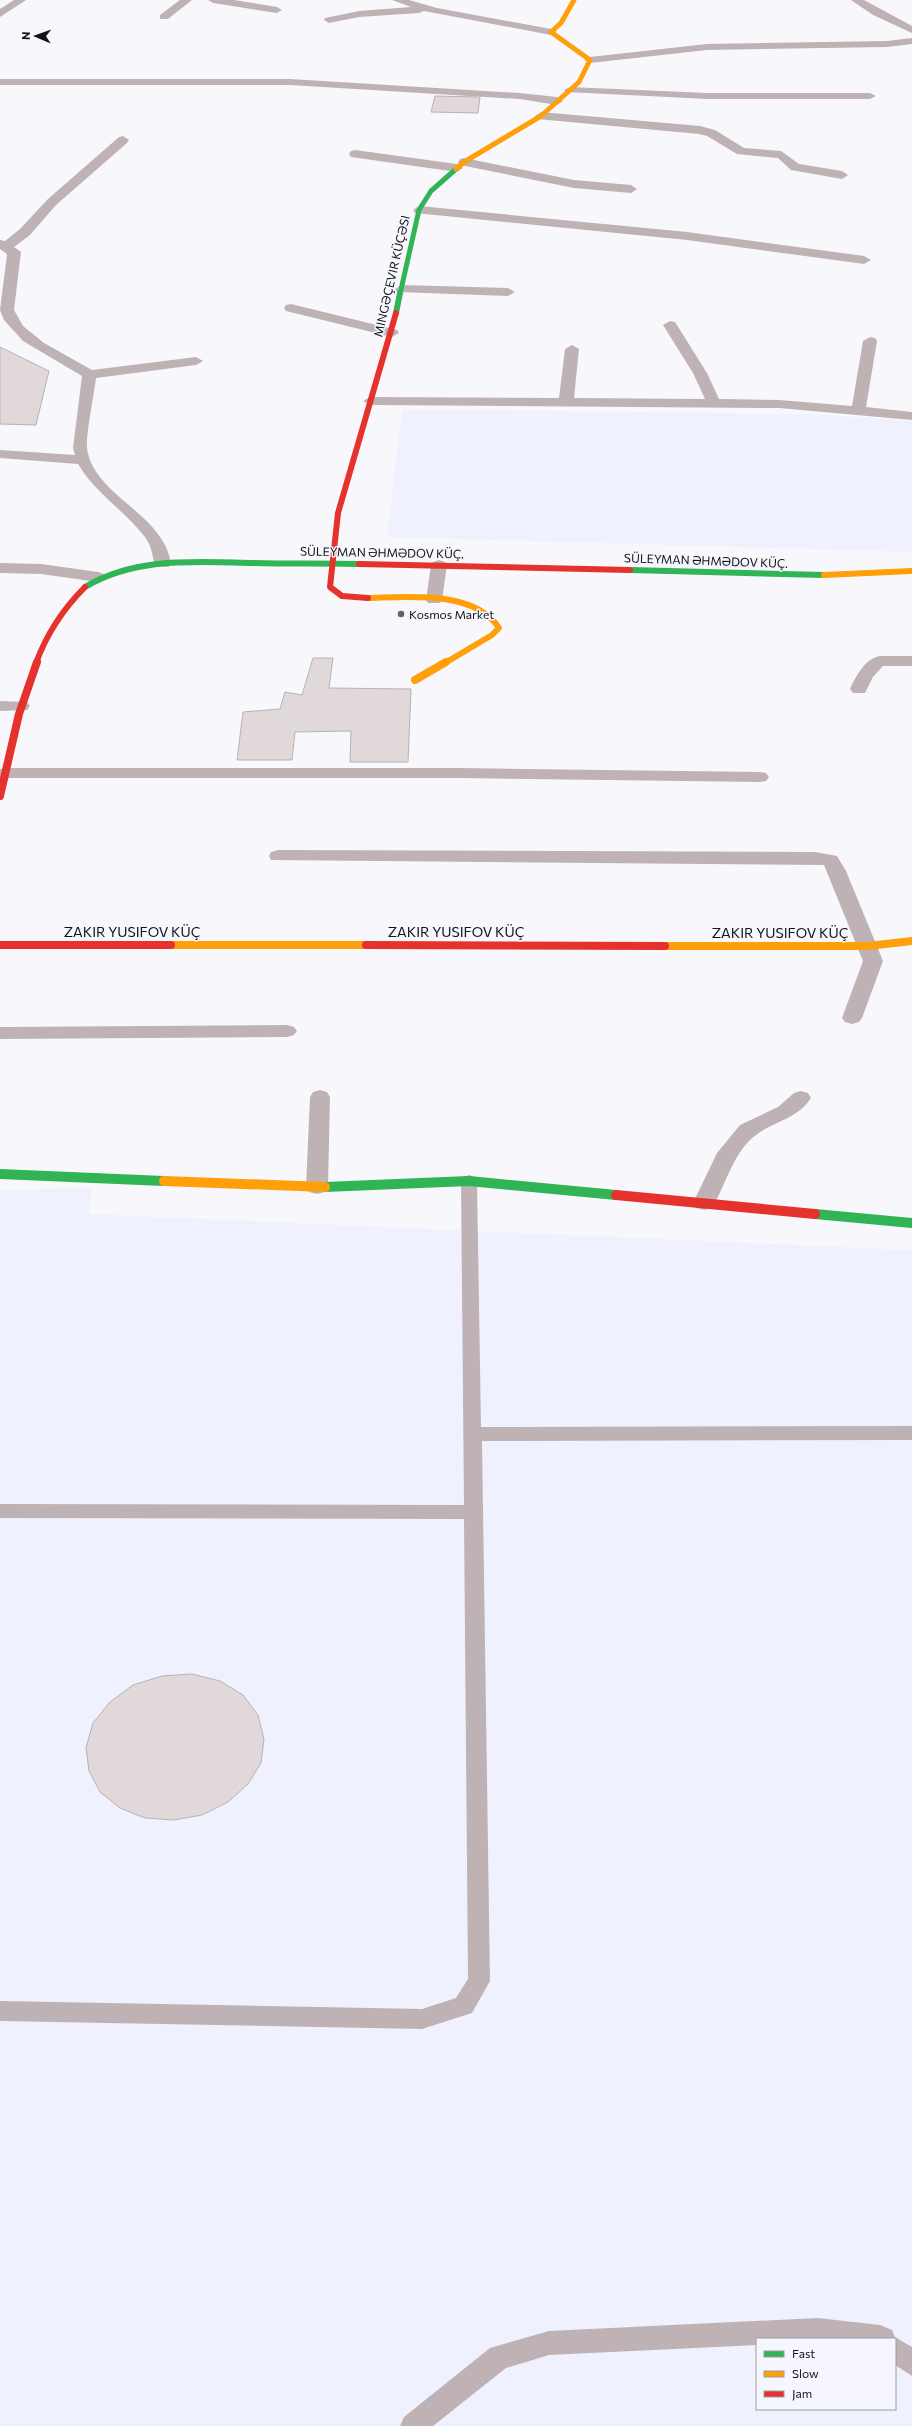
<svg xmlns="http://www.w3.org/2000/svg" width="912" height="2426" font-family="Commissioner,sans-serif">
<rect width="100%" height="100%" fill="#f8f8fc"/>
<g fill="#f0f1fe" fill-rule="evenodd">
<polygon points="402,409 811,414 912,421 912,552 387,537"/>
<path d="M92 1188 89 1214 912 1250V2426H0V1190ZM757 2339H895V2409H757Z"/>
</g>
<g fill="#e0d8d9" stroke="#b6b3b5">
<polygon points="435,96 480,97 478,113 431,112"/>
<polygon points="0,347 49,371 36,425 0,424"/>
<polygon points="313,658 333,658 329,688 411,689 408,762 350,762 351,731 295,732 292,760 237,760 243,712 280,709 285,692 302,695"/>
<polygon points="192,1674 220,1681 243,1695 258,1715 264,1739 261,1763 248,1784 228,1802 202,1815 174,1820 145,1818 120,1808 100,1792 89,1771 86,1748 93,1723 110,1702 133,1685 162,1676"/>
</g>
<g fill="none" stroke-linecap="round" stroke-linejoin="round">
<g fill="#bfb2b5" fill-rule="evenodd">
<polygon points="469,1175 475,1177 477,1181 481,1427 912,1426 912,1440 482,1441 490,1981 472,2013 422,2029 0,2021 0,2001 422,2009 456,1998 468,1979 464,1519 0,1518 0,1504 464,1505 461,1181 463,1177"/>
<polygon points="818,2318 880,2325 892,2330 895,2337 912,2347 912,2376 895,2365 895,2339 757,2339 757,2345 549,2355 506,2368 433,2426 400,2426 404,2417 490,2348 549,2331"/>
</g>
<g fill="#bfb2b5" fill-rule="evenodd">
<polygon points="14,0 26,0 0,17 0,9"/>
<polygon points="180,0 192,0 168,19 160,19 160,15"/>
<polygon points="208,0 234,0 277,7 282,10 277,13 213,3"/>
<polygon points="392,0 409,0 437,8 551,29 557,32 551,35 424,11 419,13 359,17 329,23 324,20 325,18 359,11 411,7"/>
<polygon points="851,0 864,0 912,26 912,33 873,15"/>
<polygon points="912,38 912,44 887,47 707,50 590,63 584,60 590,57 707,44 887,41"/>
<polygon points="0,79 290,79 520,93 557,97 563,101 557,105 520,99 290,85 0,85"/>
<polygon points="570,87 708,93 870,93 876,96 870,99 708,99 566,92 564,90"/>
<polygon points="541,112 700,126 715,130 744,148 781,151 799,164 842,171 848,175 842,179 791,170 778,158 737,154 707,136 699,134 537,119 535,116"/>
<path d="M123 136 129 140 127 143 56 205 30 235 14 247 21 252 14 310 23 326 44 343 92 370 196 357 203 361 196 365 96 378C94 395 86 433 87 448 93 496 164 513 171 564L169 567H157C151 559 154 549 145 537 124 510 96 494 78 464L0 458V450L75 455 73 448 82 376 23 341 4 320 0 310 7 254 0 249V240L5 241 20 229 48 199 119 137Z"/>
<polygon points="355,150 457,164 463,168 457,172 351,157 349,154 351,151"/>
<polygon points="464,158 574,180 631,185 637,189 631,193 574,188 460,165 458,162 460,159"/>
<polygon points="419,206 687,232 864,256 871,260 864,264 687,240 415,213 413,210"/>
<polygon points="402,285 508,288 515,292 508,296 397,292 395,289"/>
<polygon points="291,304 397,330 399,333 392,337 286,311 284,308 286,305"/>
<polygon points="670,321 675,322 707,373 719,399 779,400 852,406 863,341 870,337 875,338 877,341 866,407 912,412 912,420 779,408 370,405 363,401 370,397 559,398 565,349 572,345 579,349 574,398 705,399 693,373 663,325"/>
<polygon points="439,560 445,562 447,565 442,600 440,603 428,603 426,600 431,565 433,562"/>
<polygon points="0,563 41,564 98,572 104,574 106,577 104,580 98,582 41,574 0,573"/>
<path d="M879 656H912V666H883L873 677 865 693H853L850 689C856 676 864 660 879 656Z"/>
<polygon points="0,701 27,702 30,706 27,710 0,711"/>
<polygon points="5,768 460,768 760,772 766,773 769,777 766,781 760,782 460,778 5,778 0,777 0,769"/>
<polygon points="278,850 815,852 837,856 846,871 883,961 862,1018 859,1022 852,1024 845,1022 842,1018 863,961 824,865 271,860 269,856 271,852"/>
<polygon points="287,1025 294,1027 297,1031 294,1035 287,1037 0,1039 0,1027"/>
<polygon points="320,1090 327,1092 330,1097 328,1187 325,1192 317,1194 309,1192 306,1187 310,1097 313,1092"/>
<path d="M801 1091 808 1093 811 1098C798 1119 774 1121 756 1135 733 1152 726 1185 712 1208L704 1210 696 1208 693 1203 717 1153 740 1125 778 1107 794 1093Z"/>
</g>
<polyline stroke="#30b455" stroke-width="5" points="400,294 419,210 431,191 456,169"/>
<g stroke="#30b455" stroke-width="6">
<polyline points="396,313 400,293"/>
<polyline points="630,570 824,575"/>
<path d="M85 587C137 556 196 562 255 563 290 564 324 563 359 564"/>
</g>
<g stroke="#30b455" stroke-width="10">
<polyline points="0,1174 164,1181"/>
<polyline points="325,1187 469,1181 616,1195"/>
<polyline points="815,1214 912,1223"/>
</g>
<polyline stroke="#ff9f0a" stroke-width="5" points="456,169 464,162 541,116 579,82 590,60 551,32 561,23 574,0"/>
<g stroke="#ff9f0a" stroke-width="6">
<polyline points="824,575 912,571"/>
<path d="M368 598C408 597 475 590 499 628L492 635 445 663"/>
</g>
<g stroke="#ff9f0a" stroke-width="8">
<polyline points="415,680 446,662"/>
<polyline points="171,945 366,945"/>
<polyline points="665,946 868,946 912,941"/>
</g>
<polyline stroke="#ff9f0a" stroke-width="10" points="164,1181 325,1187"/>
<g stroke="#e5322d" stroke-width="6">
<polyline points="359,564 630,570"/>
<polyline points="368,598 342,596 330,587 338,513 396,313"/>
<path d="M36 663C47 633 63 609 85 587"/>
</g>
<g stroke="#e5322d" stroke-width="8">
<polyline points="0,796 19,714 37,662"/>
<polyline points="0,945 171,945"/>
<polyline points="366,945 665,946"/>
</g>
<polyline stroke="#e5322d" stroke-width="10" points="616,1195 815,1214"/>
</g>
<circle fill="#626367" stroke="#f6f7fe" stroke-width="1.5" cx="401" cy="614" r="4"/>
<g text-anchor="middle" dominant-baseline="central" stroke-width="3" stroke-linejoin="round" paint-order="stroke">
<g font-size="12" fill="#121317" stroke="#f6f7fe">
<text transform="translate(391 276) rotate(-77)">MINGƏÇEVIR KÜÇƏSI</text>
<text transform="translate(382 552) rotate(1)">SÜLEYMAN ƏHMƏDOV KÜÇ.</text>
<text transform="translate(706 560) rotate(2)">SÜLEYMAN ƏHMƏDOV KÜÇ.</text>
</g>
<g font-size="12" fill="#121317" stroke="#f6f7fe" text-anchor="start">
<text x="409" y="614">Kosmos Market</text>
</g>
<g font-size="14" fill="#121317" stroke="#f6f7fe">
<text x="132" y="931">ZAKIR YUSIFOV KÜÇ</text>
<text x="456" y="931">ZAKIR YUSIFOV KÜÇ</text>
<text x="780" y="932">ZAKIR YUSIFOV KÜÇ</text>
</g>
</g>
<rect x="756" y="2338" width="140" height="72" fill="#f6f7fe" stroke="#9b9ca2"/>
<rect x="764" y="2351" width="20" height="6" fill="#30b455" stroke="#9b9ca2"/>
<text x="792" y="2358" font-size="12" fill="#121317">Fast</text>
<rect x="764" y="2371" width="20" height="6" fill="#ff9f0a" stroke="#9b9ca2"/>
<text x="792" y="2378" font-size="12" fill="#121317">Slow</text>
<rect x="764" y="2391" width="20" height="6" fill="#e5322d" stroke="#9b9ca2"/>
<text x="792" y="2398" font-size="12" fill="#121317">Jam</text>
<g transform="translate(36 36) rotate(272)" stroke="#f6f7fe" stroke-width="3" paint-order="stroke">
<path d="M0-3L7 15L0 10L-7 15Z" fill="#121317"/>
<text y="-6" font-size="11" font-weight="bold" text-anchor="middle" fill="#121317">N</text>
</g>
</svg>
